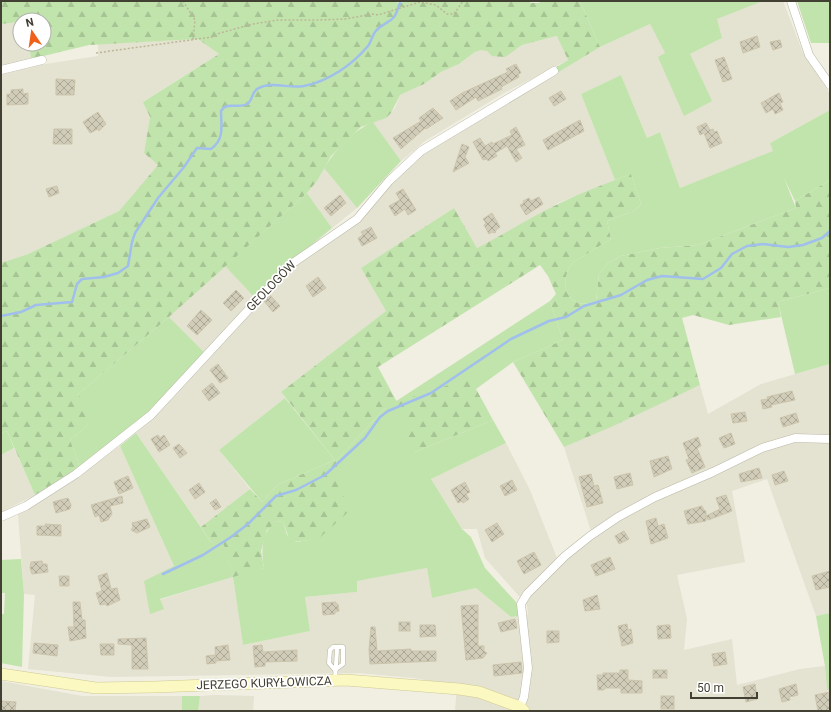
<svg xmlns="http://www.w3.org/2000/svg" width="831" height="712" font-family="Roboto,sans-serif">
<defs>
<pattern id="forest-firs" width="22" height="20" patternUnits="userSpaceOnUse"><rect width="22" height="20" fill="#c1e4ac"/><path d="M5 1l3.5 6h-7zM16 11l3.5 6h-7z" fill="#a7c594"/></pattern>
<pattern id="building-cross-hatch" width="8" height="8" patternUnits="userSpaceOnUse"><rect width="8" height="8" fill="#d1ccb8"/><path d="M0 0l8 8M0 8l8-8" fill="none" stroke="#aba796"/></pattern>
</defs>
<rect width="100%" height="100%" fill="#f0efe2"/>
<g fill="#e4e2d1">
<polygon points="763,1 783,1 803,53 830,94 830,110 770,143 774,151 680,188 660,132 647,138 621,75 581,94 615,180 558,203 510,232 477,248 454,208 361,268 386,311 281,392 285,398 219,450 250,489 201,527 136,433 171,400 291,270 359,221 400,174 426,150 600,47 650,24 665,53 659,57 690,54 722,38 716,19"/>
<polygon points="20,22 20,44 29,44 31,59 1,65 1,24"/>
<polygon points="558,36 568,60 504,93 425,141 401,161 373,122 386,118 395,108 400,95 424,84 441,72 459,64 475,52 481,50 517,49 522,45"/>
<polygon points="198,39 219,54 144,101 150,117 144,153 158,165 119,211 28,254 1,263 1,74 39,65 98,56 98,44"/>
<polygon points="324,168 357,208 332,228 307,193 317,181"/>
<polygon points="225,266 255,298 206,354 169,317"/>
<polygon points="830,364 830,613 816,616 767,479 732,491 745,562 677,575 687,619 684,650 732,639 737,685 800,669 825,666 827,689 830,689 830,711 455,711 457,686 414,678 358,673 112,677 28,669 35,595 24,594 18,514 72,480 120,446 174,566 159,600 233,577 243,645 310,631 305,597 357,592 356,581 427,568 432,598 476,588 511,617 528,615 527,605 485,558 477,529 462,529 431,479 506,443 530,490 557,558 591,531 564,447 700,385 708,414 761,384"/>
<polygon points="14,448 35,495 1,512 1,455"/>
<polygon points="1,681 82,696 182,696 182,711 1,711"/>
<polygon points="216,695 254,696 253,711 198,711 200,696"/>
</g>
<g fill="#c1e4ac">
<polygon points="580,1 763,1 717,19 722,38 690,54 712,101 684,116 658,57 665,53 650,24 600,47"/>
<polygon points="797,1 830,1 830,43 811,43"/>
<path d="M621 75 647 138 660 132 680 188 773 151 770 143 830 110V180L795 201 784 178 796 208 698 245 660 248 621 256 608 263 599 274 596 301C567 313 558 282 572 263L611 239 607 221 634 211 641 204 631 174 615 180 581 94Z"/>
<path d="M373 122 401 161 357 208 324 168C335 150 354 130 373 122Z"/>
<polygon points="307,193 332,228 280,271 255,298 225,266"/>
<polygon points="830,288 830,364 795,374 778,302"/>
<path d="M550 301 563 340 513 362 476 389 469 378 413 453 493 420 506 443 431 479 462 529 471 537 485 568 516 602 520 616 511 617 476 588 432 598 427 568 357 581V592L305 597 310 631 243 645 233 577 160 599 164 609 150 614 144 581 174 566 120 446 136 433 211 542 222 538 233 576 264 568C261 551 261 531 277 521L283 522 287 535 296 542 309 540 336 461 384 409Z"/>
<polygon points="169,317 206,354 150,412 80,467 70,440 87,426 77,395"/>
<polygon points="285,398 335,460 279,484 262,502 219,450"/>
<polygon points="7,431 14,448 1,455 1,433"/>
<polygon points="21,559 24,594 22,667 1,663 1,614 4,614 5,593 1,593 1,560"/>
<polygon points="830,613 830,689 827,690 825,666 816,616"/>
<polygon points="182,696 200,696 198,711 182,711"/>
</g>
<g fill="url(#forest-firs)">
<polygon points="1,1 391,1 400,3 407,1 528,1 531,3 539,3 541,1 580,1 600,47 557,73 555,68 568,60 557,36 522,45 505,57 492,56 487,51 481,50 475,52 459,64 441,72 424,84 400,95 391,113 386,118 361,127 331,156 317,181 307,193 169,317 77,395 84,399 87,426 70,440 80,467 35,495 7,431 1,433 1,263 28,254 119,211 158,165 144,153 150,117 143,102 219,54 198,39 89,45 31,59 29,44 44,44 44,20 20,20 20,22 1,24"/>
<path d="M631 174 641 204 634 211 607 221 611 239 572 263C558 282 567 313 596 301L599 274 608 263 621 256 660 248 698 245 796 208 795 201 830 180V288L778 302 781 317 729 325 693 315 682 318 700 385 611 427 564 447 513 362 563 340 550 301 556 294 548 276 540 265 378 367 397 402 470 378 493 420 413 453 397 402 384 409 336 461 347 513 315 542C306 538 299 543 290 541L283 522 277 521 267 530 261 551 264 568 233 577 222 539 211 542 201 527 250 489 262 502 279 484 335 460 281 392 386 311 361 268 454 208 477 248C505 234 532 216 560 203 583 192 607 183 631 174Z"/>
</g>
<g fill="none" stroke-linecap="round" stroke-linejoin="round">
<g stroke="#a0bfec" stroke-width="2.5">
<path d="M1 316 21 312 36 305 72 302 77 284 82 279 104 277 118 273 128 266 132 242 135 233 158 198 184 167 197 148 211 149C225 139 221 125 221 111 227 101 239 109 247 104 253 101 251 91 259 88 272 81 290 89 304 86 329 81 352 65 368 46 371 42 372 36 375 32 380 25 389 23 394 17 397 13 398 7 400 3"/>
<polyline points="163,574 203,555 231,537 248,524 276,496 296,490 325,475 365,438 380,417 388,411 431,393 511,339 549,321 566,317 584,306 621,295 647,280 662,276 703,279 721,268 732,254 747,246 763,244 788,247 803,245 822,238 830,231"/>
</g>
</g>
<g fill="url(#building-cross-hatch)" stroke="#ccc5ac">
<polygon points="757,36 760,47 743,53 740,42"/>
<polygon points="780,40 782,47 773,50 770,42"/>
<polygon points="724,57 732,79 723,82 715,60"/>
<polygon points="516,64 521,73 518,74 519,77 501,87 502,89 478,101 476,97 456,110 450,101 462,93 508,72 506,69"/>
<polygon points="56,79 75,80 74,95 56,95"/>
<polygon points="23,89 23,94 28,93 28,104 7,105 7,94 11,94 11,90"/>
<polygon points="561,91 566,99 554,106 549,98"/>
<polygon points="779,93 783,102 780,103 783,110 775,114 773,109 766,113 761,103"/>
<polygon points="433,108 443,118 426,129 425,128 401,149 393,138 421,121 419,118"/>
<polygon points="98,112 106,124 99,131 98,129 90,133 83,122"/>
<polygon points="580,120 584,131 548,150 543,140"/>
<polygon points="706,123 710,130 713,129 714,132 717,131 722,143 710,148 704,133 700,135 697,127"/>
<polygon points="516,127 525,145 516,149 522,158 516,162 507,146 495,153 497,156 488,161 487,159 483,160 473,142 480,138 485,146 492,142 493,144 512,135 510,131"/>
<polygon points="54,129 72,129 72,144 53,144"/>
<polygon points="462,144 469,147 465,157 469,163 453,172"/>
<polygon points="57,186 59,193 49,197 46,189"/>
<polygon points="403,189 416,210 408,215 405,209 395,216 389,206 400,200 396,193"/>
<polygon points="340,195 346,203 331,216 324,208"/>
<polygon points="539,197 543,204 526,215 520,205 524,203 523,201 529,198 531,201"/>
<polygon points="492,213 500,227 496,230 495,233 492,232 489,234 484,225 486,223 483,219"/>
<polygon points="371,227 377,238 362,246 358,238 363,235 361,232"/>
<polygon points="318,277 326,288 313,297 306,286"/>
<polygon points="236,290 244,298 231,311 223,303"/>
<polygon points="270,295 280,306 273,312 264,301"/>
<polygon points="201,310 212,320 197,335 187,326"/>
<polygon points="218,364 228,378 220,383 210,370"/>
<polygon points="212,383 220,393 209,401 202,391"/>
<polygon points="792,391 795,400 771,405 772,407 763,409 761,400 768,399 767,397"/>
<polygon points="745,412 747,421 733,423 731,414"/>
<polygon points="796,413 799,422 783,427 780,418"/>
<polygon points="731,433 735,444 724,448 719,438"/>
<polygon points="158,435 160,438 164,435 170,445 159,452 151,439"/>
<polygon points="698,437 701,446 697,448 705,467 692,473 686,460 689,459 683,443"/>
<polygon points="179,444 187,453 180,458 173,448"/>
<polygon points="668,456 672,469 654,477 650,461"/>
<polygon points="759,468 762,478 741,482 739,474"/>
<polygon points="784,471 788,481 775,485 772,475"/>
<polygon points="630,473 633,485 617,489 614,477"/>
<polygon points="591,474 594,486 598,485 603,503 587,507 579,477"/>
<polygon points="128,476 133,488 119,494 114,482"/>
<polygon points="512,480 517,490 505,496 500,486"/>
<polygon points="465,482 470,492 466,494 469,499 463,503 462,501 458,503 451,490"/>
<polygon points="199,483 205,492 195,499 189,490"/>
<polygon points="726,495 732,511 708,520 706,516 720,509 716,498"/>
<polygon points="122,496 123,503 110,506 112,514 108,520 101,522 99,515 95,517 91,505"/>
<polygon points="68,498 71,505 70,509 56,513 53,502"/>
<polygon points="216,499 221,507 215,510 210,503"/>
<polygon points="702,506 704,510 706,511 706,521 688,524 684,511"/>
<polygon points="656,518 658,526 664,524 668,538 651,544 646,521"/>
<polygon points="147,519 150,527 137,533 131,530 133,527 132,523"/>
<polygon points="497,523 504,534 492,542 485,530"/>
<polygon points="45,524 61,525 61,536 37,535 37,526 46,526"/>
<polygon points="624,531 629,539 619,544 615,536"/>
<polygon points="534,552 541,565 524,574 517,561"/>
<polygon points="610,557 615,569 596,576 591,565"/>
<polygon points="42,561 43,564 47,564 48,572 32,574 30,568 31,562"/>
<polygon points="830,571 830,587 816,590 812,576"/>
<polygon points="107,573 111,589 117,588 120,600 107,606 106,604 100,605 96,593 102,591 98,576"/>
<polygon points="59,576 69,576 69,586 60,586"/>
<polygon points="597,595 600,609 585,611 583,600"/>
<polygon points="73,602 80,602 82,620 85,620 86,638 70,641 68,627 74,627"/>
<polygon points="336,602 336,604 338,604 339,611 335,612 335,614 323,615 322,603"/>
<polygon points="478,605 478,646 484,646 484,651 487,653 483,658 466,660 461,606"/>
<polygon points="515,619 517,628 501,632 498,623"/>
<rect x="399" y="622" width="11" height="9"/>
<polygon points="627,624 628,630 631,629 633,643 622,646 618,626"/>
<polygon points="420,625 435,625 436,636 420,637"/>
<polygon points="666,625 670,625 671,638 658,639 657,626"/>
<polygon points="371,627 375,627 377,651 411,649 411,651 436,651 436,661 370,664 369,650"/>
<polygon points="547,631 559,631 559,642 547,643"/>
<polygon points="146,638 148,669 132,669 132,645 118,644 118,639"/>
<polygon points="34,643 58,645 57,656 33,653"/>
<polygon points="100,644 114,644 114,655 101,655"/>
<polygon points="228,645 230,660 216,661 215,647"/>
<polygon points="262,645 263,652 297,650 297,661 265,662 265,666 255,667 253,646"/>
<polygon points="725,652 727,664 714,666 712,654"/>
<polygon points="215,655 216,663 207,664 206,656"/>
<polygon points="521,662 522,673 494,676 493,665"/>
<polygon points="620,670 628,670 628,680 642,681 642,693 621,693 621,688 605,688 604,690 598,690 597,675 603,675 603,673 620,673"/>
<rect x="653" y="670" width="14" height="8"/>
<polygon points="755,684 757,699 746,702 743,687"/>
<polygon points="796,684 798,695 789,697 790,700 782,702 779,689"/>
<polygon points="830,692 830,711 818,711 815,695"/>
<rect x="661" y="696" width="13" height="13"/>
<polygon points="1,701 16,702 15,711 1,711"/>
</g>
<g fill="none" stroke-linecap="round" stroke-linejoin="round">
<defs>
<g id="lane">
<polyline points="335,670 343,664 343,647 336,647"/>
<polyline points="335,679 337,650 336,647 333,647 330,650 329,663 335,670"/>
</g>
<g id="street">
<polyline points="791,1 809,55 830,85"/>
<polyline points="1,70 42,60"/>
<polyline points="1,517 26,506 76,474 151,415 290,265 357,219 389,181 421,151 554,71"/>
<polyline points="520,707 524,697 528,668 521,604 527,594 565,556 590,536 618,517 655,497 713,472 762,448 795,438 830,439"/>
</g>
<polyline id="secondary" points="1,674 96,688 155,687 346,680 459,689 479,692 520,707 524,711"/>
</defs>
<use href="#lane" stroke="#bbb8a6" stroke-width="5"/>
<use href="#street" stroke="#bbb8a6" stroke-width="9"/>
<use href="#secondary" stroke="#cfca94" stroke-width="12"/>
<g stroke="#bcb697" stroke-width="1.5" stroke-dasharray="2 2" stroke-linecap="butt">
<polyline points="183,1 195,20 193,40"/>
<polyline points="96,53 212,37 220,33 253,24 278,20 319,20 345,19 373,14 378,15 420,2 436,5 447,14 454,14 463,1"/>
</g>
<use href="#lane" stroke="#fff" stroke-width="4"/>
<use href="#street" stroke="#fff" stroke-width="8"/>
<use href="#secondary" stroke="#fcf8c1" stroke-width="11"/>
</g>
<g text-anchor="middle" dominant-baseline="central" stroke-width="3.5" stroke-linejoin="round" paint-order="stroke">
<g font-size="12" fill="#423f33" stroke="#fff">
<text transform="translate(271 286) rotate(-46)">GEOLOGÓW</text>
<text transform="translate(264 683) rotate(-2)">JERZEGO KURYŁOWICZA</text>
</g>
</g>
<rect width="831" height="712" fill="none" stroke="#423f33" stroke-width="4"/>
<g transform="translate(32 32) rotate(347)"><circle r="19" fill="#ffffff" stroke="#b3b2ad"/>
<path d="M0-3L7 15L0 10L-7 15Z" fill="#f16019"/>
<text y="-6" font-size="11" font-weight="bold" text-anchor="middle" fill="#423f33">N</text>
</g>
<path d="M691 692v6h66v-6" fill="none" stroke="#423f33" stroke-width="2"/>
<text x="697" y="692" font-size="12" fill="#423f33" stroke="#ffffff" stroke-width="3" paint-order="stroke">50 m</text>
</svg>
